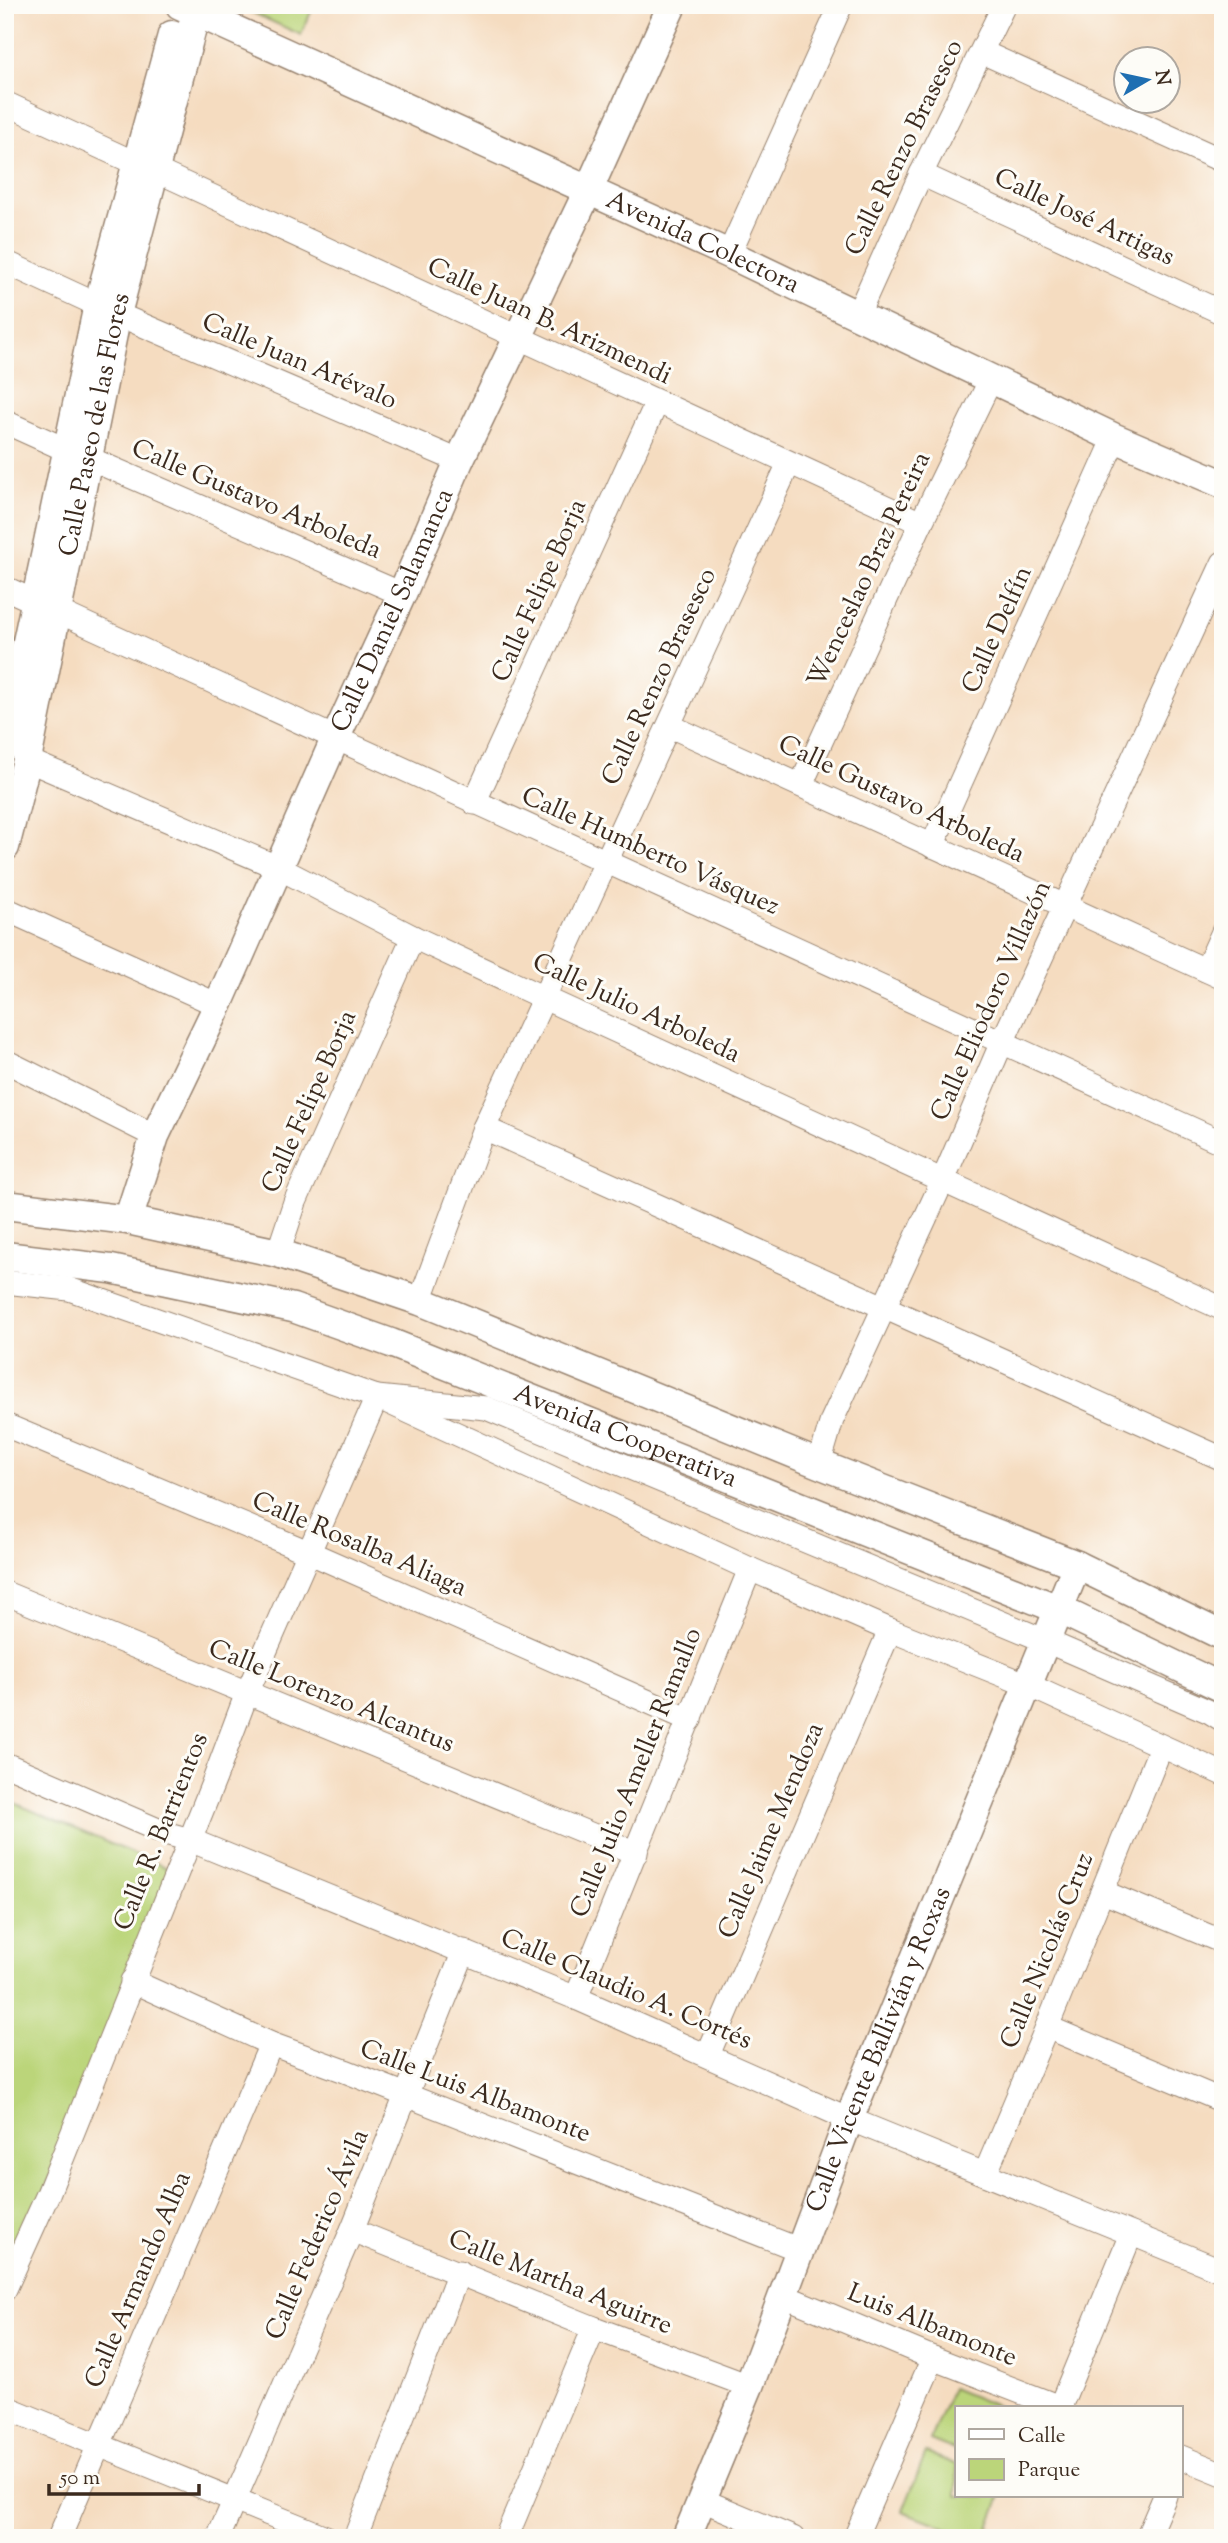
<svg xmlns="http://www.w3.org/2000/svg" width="1228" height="2543" font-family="'Sorts Mill Goudy',serif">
<rect width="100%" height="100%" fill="#fdfcf7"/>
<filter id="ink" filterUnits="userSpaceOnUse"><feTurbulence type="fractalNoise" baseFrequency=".0143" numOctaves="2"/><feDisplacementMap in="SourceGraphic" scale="14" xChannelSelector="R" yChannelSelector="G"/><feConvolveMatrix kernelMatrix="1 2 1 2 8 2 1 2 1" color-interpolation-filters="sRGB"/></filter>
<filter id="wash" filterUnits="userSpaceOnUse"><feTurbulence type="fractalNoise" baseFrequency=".00686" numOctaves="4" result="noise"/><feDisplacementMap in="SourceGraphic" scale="28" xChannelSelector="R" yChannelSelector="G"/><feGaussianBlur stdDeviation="1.57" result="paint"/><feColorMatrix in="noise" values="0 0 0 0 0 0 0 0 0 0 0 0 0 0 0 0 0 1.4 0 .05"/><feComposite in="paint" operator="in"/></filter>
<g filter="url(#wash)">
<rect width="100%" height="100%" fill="#f5dcc0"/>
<g fill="#bbd57a" stroke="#7b804c" stroke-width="2">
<polygon points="236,5 314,5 301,35"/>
<polygon points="5,1799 184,1875 44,2193 5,2300"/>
<polygon points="952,2388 1001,2408 957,2408 957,2451 930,2440"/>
<polygon points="926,2453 957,2465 957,2496 1001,2496 985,2538 973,2538 903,2511"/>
</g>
</g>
<g filter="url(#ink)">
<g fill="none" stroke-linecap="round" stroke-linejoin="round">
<defs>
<g id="minor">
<polyline points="982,52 1223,161"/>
<polyline points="5,103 135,163"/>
<polyline points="155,170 921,523"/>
<polyline points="921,174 1223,313"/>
<polyline points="729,254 841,5"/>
<polyline points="5,262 98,305"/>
<polyline points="117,314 459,461"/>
<polyline points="857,316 921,174 1004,5"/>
<polyline points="5,422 69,451"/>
<polyline points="88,458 402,594"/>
<polyline points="5,588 36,602"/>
<polyline points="55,610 1223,1143"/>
<polyline points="670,726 1223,978"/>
<polyline points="27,760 279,868 413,937 544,998 1223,1309"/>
<polyline points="801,785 921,523 991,379"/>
<polyline points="474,803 657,402"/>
<polyline points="932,846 1115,438"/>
<polyline points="5,909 218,1005"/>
<polyline points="1206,970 1223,932"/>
<polyline points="5,1061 155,1136"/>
<polyline points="484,1128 1223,1459"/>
<polyline points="278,1253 295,1202 413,937"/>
<polyline points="5,1282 69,1289 377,1397 750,1569 890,1630 1028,1685 1223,1774"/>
<polyline points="420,1301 484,1128 789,463"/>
<polyline points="5,1425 308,1552 690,1720"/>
<polyline points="819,1464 832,1420 943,1180 999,1049 1223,563"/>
<polyline points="5,1593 636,1853"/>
<polyline points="5,1764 165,1833 190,1840 576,1998 849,2119 1223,2271"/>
<polyline points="1103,1892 1223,1942"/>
<polyline points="132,1981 271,2044 345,2071 800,2250"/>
<polyline points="576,1998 750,1569"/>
<polyline points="1047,2027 1223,2101"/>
<polyline points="708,2055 890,1630"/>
<polyline points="985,2174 1047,2027 1161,1747"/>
<polyline points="352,2230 594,2328 749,2386"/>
<polyline points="5,2289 48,2194 215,1778 247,1693 377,1397 486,1408 1046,1641 1210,1712 1223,1720"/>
<polyline points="782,2295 933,2358 1062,2408"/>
<polyline points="5,2407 328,2538"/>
<polyline points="1060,2407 1131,2234"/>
<polyline points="1181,2457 1223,2474"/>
<polyline points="702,2500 793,2538"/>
<polyline points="59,2538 271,2044"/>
<polyline points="218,2538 352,2230 464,1951"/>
<polyline points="355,2538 459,2272"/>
<polyline points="506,2538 594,2328"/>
<polyline points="855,2538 933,2358"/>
<polyline points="1147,2538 1165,2496"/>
</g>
<g id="tertiary">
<path id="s1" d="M180 5 729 254 1115 438 1223 484"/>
<polyline points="5,746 98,305 172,35"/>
<path id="s2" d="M5 847 27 760 117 314 198 5"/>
<polyline points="5,1205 128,1220 278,1253 420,1301 819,1464 1077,1565 1223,1636"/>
<path id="s3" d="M128 1220 155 1136 218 1005 336 737 402 594 459 461 588 191 672 5"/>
<path id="s4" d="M5 1256 111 1269 293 1308 391 1343 1058 1609 1223 1688"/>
<path id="s5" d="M686 2538 749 2386 849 2119 1077 1565"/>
</g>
</defs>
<use href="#minor" stroke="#98836f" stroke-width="25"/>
<use href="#tertiary" stroke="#98836f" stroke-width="31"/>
<use href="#minor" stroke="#fff" stroke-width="23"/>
<use href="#tertiary" stroke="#fff" stroke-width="28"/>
</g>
</g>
<g text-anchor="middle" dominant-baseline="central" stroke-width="6" stroke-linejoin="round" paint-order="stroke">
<g font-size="26" fill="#3b2a1e" stroke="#fdfcf7">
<text transform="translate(905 148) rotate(-64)">Calle Renzo Brasesco</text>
<text transform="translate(1084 218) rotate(25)">Calle José Artigas</text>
<text stroke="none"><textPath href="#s1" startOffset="574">Avenida Colectora</textPath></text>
<text transform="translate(549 322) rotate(25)">Calle Juan B. Arizmendi</text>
<text transform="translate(299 362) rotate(23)">Calle Juan Arévalo</text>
<text stroke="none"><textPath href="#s2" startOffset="432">Calle Paseo de las Flores</textPath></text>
<text transform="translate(256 500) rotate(23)">Calle Gustavo Arboleda</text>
<text transform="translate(870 570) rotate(-65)">Wenceslao Braz Pereira</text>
<text transform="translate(540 591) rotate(-66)">Calle Felipe Borja</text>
<text stroke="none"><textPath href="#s3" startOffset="665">Calle Daniel Salamanca</textPath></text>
<text transform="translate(998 630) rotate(-66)">Calle Delfín</text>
<text transform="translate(660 677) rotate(-65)">Calle Renzo Brasesco</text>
<text transform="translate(901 800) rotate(25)">Calle Gustavo Arboleda</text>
<text transform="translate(650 852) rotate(24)">Calle Humberto Vásquez</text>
<text transform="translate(992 1001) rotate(-66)">Calle Eliodoro Villazón</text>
<text transform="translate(636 1009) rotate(25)">Calle Julio Arboleda</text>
<text transform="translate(310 1102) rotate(-66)">Calle Felipe Borja</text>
<text stroke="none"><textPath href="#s4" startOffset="649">Avenida Cooperativa</textPath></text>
<text transform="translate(359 1545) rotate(23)">Calle Rosalba Aliaga</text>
<text transform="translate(331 1697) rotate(22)">Calle Lorenzo Alcantus</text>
<text transform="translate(637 1773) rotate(-68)">Calle Julio Ameller Ramallo</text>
<text transform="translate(772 1831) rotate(-67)">Calle Jaime Mendoza</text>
<text transform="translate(162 1832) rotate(-68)">Calle R. Barrientos</text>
<text transform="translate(1048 1951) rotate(-68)">Calle Nicolás Cruz</text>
<text transform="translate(626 1990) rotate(23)">Calle Claudio A. Cortés</text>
<text stroke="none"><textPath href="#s5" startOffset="525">Calle Vicente Ballivián y Roxas</textPath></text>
<text transform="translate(475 2092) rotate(21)">Calle Luis Albamonte</text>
<text transform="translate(318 2235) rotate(-67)">Calle Federico Ávila</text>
<text transform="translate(139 2280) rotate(-67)">Calle Armando Alba</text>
<text transform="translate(560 2283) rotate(22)">Calle Martha Aguirre</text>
<text transform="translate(932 2326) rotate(22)">Luis Albamonte</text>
</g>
</g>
<rect width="1228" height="2543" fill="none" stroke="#fdfcf7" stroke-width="28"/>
<rect x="955" y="2406" width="228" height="91" fill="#fdfcf7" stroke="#afa8a0" stroke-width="2"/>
<rect x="969" y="2429" width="35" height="10" fill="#ffffff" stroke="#afa8a0" stroke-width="2"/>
<text x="1018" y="2442" font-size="21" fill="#3b2a1e">Calle</text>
<rect x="969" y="2459" width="35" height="21" fill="#bbd57a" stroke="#afa8a0" stroke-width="2"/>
<text x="1018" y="2476" font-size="21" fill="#3b2a1e">Parque</text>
<g transform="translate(1147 80) rotate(81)"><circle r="33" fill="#fdfcf7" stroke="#afa8a0" stroke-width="2"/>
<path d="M0-5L12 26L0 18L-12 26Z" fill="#1f6fb2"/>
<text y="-10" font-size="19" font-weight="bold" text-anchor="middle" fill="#3b2a1e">N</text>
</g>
<path d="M49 2484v10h150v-10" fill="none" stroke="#3b2a1e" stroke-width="3.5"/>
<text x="60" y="2484" font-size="21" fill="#3b2a1e" stroke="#fdfcf7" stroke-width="5" paint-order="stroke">50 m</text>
</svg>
